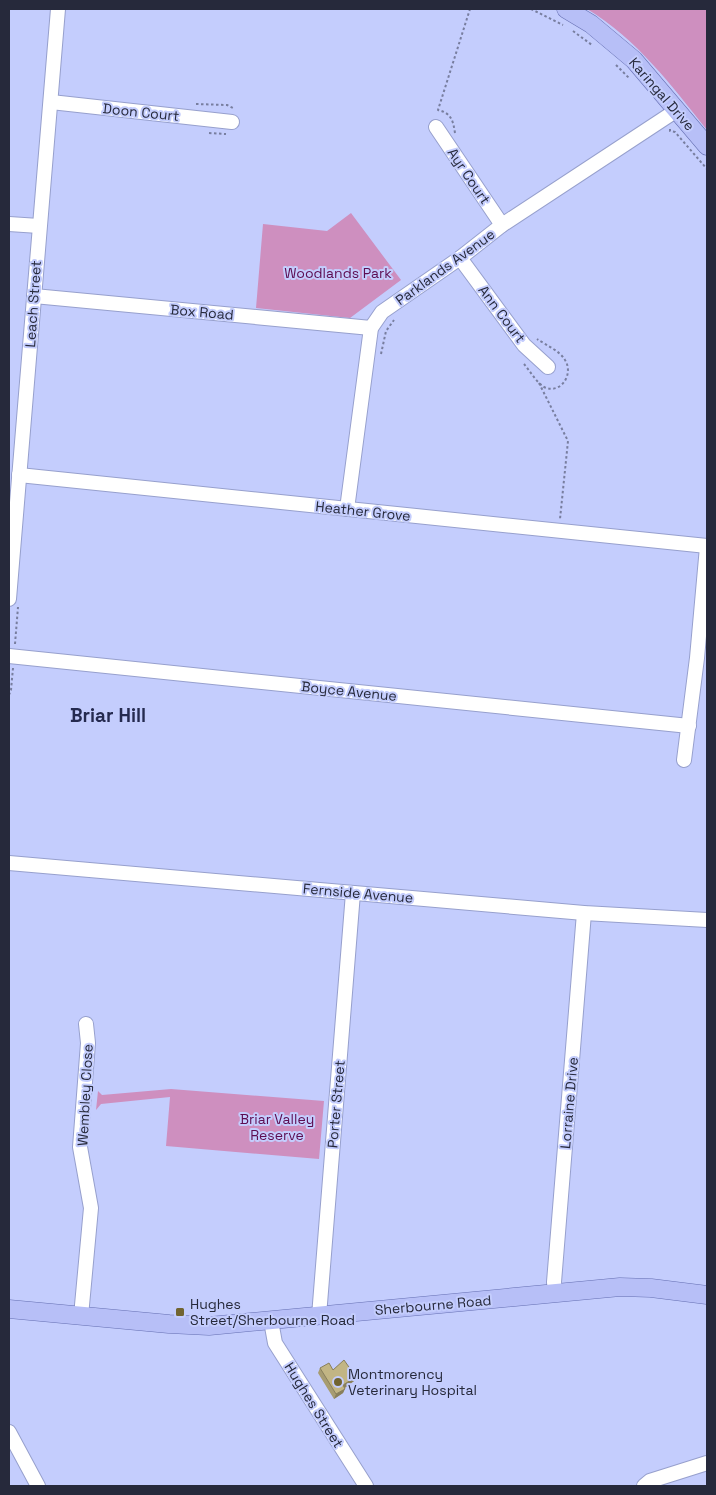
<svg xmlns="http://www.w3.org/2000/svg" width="716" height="1495" font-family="'Space Grotesk',sans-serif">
<rect width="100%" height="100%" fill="#c4cdfd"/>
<g fill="#ce8fbf">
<path d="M587 9H707V130C671 85 637 39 587 9Z"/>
<polygon points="351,213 401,280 350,318 256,308 263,224 327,231"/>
<polygon points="171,1089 324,1101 319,1159 166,1146 170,1097 101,1104 96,1110 98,1091 102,1095"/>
</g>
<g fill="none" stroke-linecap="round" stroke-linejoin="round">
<defs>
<g id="minor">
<polyline points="51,102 232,122"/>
<polyline points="436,127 502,225"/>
<polyline points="9,224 39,226"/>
<polyline points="460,258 524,345 548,367"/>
<polyline points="34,296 371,328"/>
<polyline points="19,475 707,546"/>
<polyline points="347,509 371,328 382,312 460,258 502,225 677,110"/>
<polyline points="9,599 58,9"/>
<polyline points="9,656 689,726"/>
<polyline points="684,760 697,658 707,547"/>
<polyline points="9,863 584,913 707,920"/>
<polyline points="555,1293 554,1282 584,913"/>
<polyline points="81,1316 91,1208 80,1147 88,1043 86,1024"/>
<polyline points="319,1316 353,893"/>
<polyline points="271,1321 275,1343 366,1486"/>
<polyline points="9,1432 38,1486"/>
<polyline points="644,1486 650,1481 707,1463"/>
</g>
<g id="major">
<polyline points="566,9 591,24 634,60 707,146"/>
<polyline points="9,1309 169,1324 209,1326 620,1287 651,1288 707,1295"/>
</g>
</defs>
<use href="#minor" stroke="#97a0cd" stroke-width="16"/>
<use href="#major" stroke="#656fb2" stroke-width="19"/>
<g stroke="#787e9f" stroke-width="2" stroke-dasharray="2.5 2.5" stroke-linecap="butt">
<polyline points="531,9 563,25"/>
<polyline points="573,31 592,45"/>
<polyline points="616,65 629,78"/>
<polyline points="196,104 227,105 235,109"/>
<polyline points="670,129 670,131 675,132 707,169"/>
<polyline points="209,133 226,134"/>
<path d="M455 133C453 120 451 113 438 110L470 9"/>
<polyline points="381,354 386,331 394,320"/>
<path d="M524 364C530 371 536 382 544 387 561 395 574 374 565 360 560 351 546 345 537 339"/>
<polyline points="539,383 568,441 560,519"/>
<polyline points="15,644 18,607"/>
<polyline points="9,695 11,690 13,668"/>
</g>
<use href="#minor" stroke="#fff" stroke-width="14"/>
<use href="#major" stroke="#b7bff7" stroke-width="18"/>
</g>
<polygon fill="#a79c72" points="320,1368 333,1370 356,1377 354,1381 345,1388 343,1393 334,1399 318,1373"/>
<g fill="#887f5c">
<polygon points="356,1377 354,1381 341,1390 343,1385"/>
<polygon points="345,1389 343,1393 334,1399 336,1394"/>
</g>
<polygon fill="#c2b584" stroke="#887f5c" points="344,1360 356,1377 343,1385 345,1389 336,1394 320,1368 329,1363 333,1370"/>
<g fill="#716431" stroke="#c4cdfd" stroke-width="2">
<rect x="175" y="1307" width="10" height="10" rx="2.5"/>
<circle cx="338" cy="1382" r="5"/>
</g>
<g text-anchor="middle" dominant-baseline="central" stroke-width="4" stroke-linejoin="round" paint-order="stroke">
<g font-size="14" fill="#26293b" stroke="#c4cdfd">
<text transform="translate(662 94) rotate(49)">Karingal Drive</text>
<text transform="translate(141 112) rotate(6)">Doon Court</text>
<text transform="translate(469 176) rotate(56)">Ayr Court</text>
<text transform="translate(445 267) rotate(-36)">Parklands Avenue</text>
<text transform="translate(33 304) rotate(-86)">Leach Street</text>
<text transform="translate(202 312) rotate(5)">Box Road</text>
<text transform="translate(502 314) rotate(53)">Ann Court</text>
<text transform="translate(363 511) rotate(6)">Heather Grove</text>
<text transform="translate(349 691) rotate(6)">Boyce Avenue</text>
<text transform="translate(358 893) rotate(5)">Fernside Avenue</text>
<text transform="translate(85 1095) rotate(-87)">Wembley Close</text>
<text transform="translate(569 1103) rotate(-85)">Lorraine Drive</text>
<text transform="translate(336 1104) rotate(-85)">Porter Street</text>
<text transform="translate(433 1305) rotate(-5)">Sherbourne Road</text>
<text transform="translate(314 1405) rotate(58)">Hughes Street</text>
</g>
<g font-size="14" fill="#5d0c51" stroke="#c4cdfd">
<text x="338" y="273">Woodlands Park</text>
<text x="277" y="1119">Briar Valley<tspan x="277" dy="16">Reserve</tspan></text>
</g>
<g font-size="14" fill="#26293b" stroke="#c4cdfd" text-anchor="start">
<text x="190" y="1304">Hughes<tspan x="190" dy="16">Street/Sherbourne Road</tspan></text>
<text x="348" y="1374">Montmorency<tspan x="348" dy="16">Veterinary Hospital</tspan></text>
</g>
<g font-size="19" font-weight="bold" fill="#252a4f" stroke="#c4cdfd">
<text x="108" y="715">Briar Hill</text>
</g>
</g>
<rect width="716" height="1495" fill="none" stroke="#26293b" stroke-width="20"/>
</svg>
